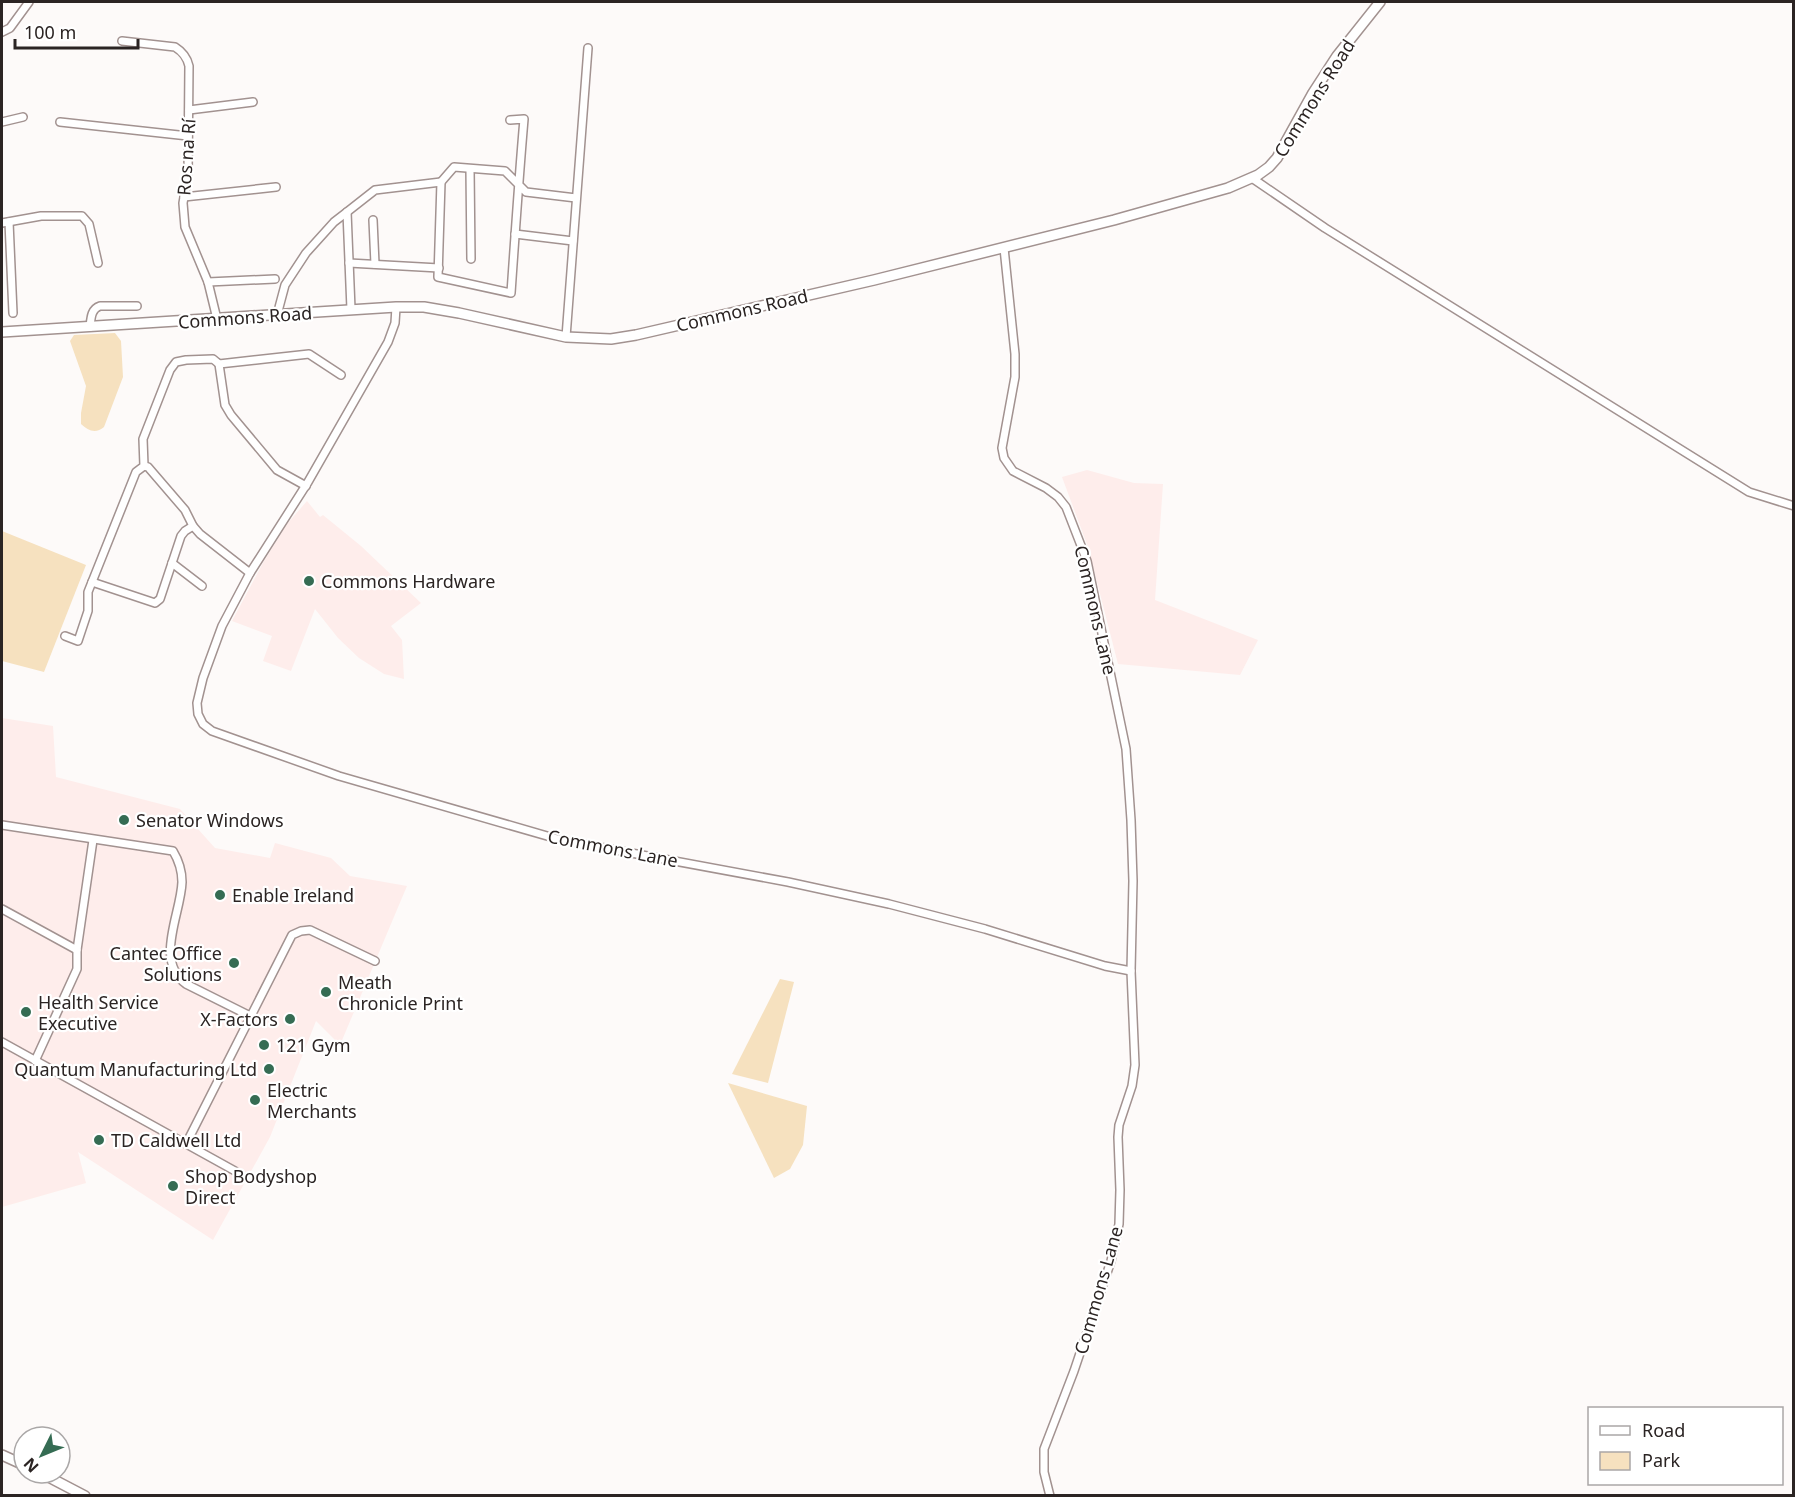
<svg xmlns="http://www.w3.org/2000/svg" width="1795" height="1497" font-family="'Noto Sans',sans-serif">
<rect width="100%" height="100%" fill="#fdfaf9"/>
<g fill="#feedeb">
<polygon points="1087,470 1134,483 1163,484 1155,600 1258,640 1240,675 1118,664 1088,547 1062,477"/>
<polygon points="307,501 320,517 323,515 361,546 421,603 391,626 402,640 404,679 384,674 359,658 338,638 315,609 291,671 263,661 272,636 232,621 264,561 287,524"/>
<polygon points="2,718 53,726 56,777 180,809 215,848 270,858 275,843 331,858 350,876 407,886 340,1045 316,1021 270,1137 213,1240 78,1152 86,1183 2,1207"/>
</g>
<g fill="#f6e1bf">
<path d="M115 333 121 341 123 377 104 427C96 434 88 431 81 424V413L86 386 70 341 74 335Z"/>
<polygon points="2,531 86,565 44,672 2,661"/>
<polygon points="780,979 794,982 768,1083 732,1074"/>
<polygon points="728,1083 807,1106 803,1145 790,1169 774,1178"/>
</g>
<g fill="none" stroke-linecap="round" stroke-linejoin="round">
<defs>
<g id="street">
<polyline points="2,32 10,28 29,2"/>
<path d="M122 41 175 47C183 52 187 57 189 66L188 174 183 203 185 227 208 282 217 319"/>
<polyline points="189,110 253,102"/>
<path d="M510 120 524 119C519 177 515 235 511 293L438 277 441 182 454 167 505 171 526 192 576 198"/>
<polyline points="2,122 23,117"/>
<polyline points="60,122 188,136"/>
<polyline points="470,169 471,259"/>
<polyline points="1252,178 1325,228 1749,492 1794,506"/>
<polyline points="184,197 276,187"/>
<polyline points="347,212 351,309"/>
<polyline points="373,220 375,264"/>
<polyline points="9,222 13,313"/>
<polyline points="2,223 41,216 82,216 89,224 98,263"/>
<polyline points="515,234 573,241"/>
<polyline points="1004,248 1015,354 1015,377 1002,448 1004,458 1013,471 1046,488 1058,497 1066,507 1087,561 1126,749 1131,820 1133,881 1131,971 1135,1065 1132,1086 1119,1125 1118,1137 1120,1190 1119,1224 1111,1261 1074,1371 1044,1449 1044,1472 1050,1496"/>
<polyline points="349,263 439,268"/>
<polyline points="208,282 275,279"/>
<polyline points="396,307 395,323 388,342 308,482 250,573 222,626 203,678 197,703 198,714 203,724 212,731 339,776 561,840 788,882 889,904 985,929 1105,966 1131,971"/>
<polyline points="277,315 285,285 306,253 334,222 347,212 375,190 441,182"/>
<path d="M90 327C91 318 91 309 100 306H137"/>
<polyline points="566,337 588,48"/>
<polyline points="219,364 225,405 231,415 277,470 306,486"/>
<polyline points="144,466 148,467 185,510 193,526 200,534 250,573"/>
<polyline points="172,563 202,586"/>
<polyline points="92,582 155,603 160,599 181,536 185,531 193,526"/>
<polyline points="65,636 78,641 88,611 88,592 136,472 144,466 143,439 170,370 176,362 186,360 213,359 219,364 309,354 341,375"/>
<path d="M2 825 173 851C179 861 182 871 182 882 181 914 154 960 186 984L250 1016"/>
<polyline points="2,909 77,950"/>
<polyline points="2,1042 235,1171"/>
<polyline points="35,1061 77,969 77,950 93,840"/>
<polyline points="186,1144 292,935 301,931 310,930 375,961"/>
</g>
<g id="secondary">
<polyline points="2,332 396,307 424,307 459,313 566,337 611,339 636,335 874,280 1114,220 1228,188 1258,175 1269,167 1277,158 1313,93 1337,56 1380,2"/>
<polyline points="2,1455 24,1465"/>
<polyline points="41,1473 85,1496"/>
</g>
</defs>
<use href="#street" stroke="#a29290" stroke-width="10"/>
<use href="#secondary" stroke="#a29290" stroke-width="12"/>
<use href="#street" stroke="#fff" stroke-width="7"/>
<use href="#secondary" stroke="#fff" stroke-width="9"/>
</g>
<g fill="#356c53" stroke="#fff" stroke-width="2">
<circle cx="309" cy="581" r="6"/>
<circle cx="124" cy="820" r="6"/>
<circle cx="220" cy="895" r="6"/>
<circle cx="234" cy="963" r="6"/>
<circle cx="326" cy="992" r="6"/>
<circle cx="26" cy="1012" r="6"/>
<circle cx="290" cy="1019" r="6"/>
<circle cx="264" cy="1045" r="6"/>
<circle cx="269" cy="1069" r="6"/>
<circle cx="255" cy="1100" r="6"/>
<circle cx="99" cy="1140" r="6"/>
<circle cx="173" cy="1186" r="6"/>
</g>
<g text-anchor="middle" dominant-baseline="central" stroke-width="4.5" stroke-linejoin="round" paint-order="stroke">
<g font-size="18" fill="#2b2423" stroke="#fff">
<text transform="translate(1314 98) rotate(-58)">Commons Road</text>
<text transform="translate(186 157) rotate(-86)">Ros na Rí</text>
<text transform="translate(742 310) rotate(-13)">Commons Road</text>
<text transform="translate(245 317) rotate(-4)">Commons Road</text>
<text transform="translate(1096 610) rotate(77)">Commons Lane</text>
<text transform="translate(613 848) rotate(11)">Commons Lane</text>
<text transform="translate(1098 1290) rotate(-74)">Commons Lane</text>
</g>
<g font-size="18" fill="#2b2423" stroke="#fff" text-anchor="start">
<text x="321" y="581">Commons Hardware</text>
<text x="136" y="820">Senator Windows</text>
<text x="232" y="895">Enable Ireland</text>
<text x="222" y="953" text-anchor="end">Cantec Office<tspan x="222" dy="21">Solutions</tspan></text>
<text x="338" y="982">Meath<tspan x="338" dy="21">Chronicle Print</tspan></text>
<text x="38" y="1002">Health Service<tspan x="38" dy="21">Executive</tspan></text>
<text x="278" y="1019" text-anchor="end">X-Factors</text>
<text x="276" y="1045">121 Gym</text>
<text x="257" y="1069" text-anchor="end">Quantum Manufacturing Ltd</text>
<text x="267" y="1090">Electric<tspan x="267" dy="21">Merchants</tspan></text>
<text x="111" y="1140">TD Caldwell Ltd</text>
<text x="185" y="1176">Shop Bodyshop<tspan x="185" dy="21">Direct</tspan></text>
</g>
</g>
<rect width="1795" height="1497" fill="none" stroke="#2b2423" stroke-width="6"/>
<rect x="1588" y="1407" width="195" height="78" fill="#ffffff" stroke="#aaa7a7" stroke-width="1.5"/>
<rect x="1600" y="1426" width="30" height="9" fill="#ffffff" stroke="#aaa7a7" stroke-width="1.5"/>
<text x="1642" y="1437" font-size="18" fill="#2b2423">Road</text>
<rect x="1600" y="1452" width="30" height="18" fill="#f6e1bf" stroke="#aaa7a7" stroke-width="1.5"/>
<text x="1642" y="1467" font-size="18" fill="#2b2423">Park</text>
<g transform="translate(42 1455) rotate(227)"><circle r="28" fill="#ffffff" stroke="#aaa7a7" stroke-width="1.5"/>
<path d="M0-4.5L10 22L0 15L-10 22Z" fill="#356c53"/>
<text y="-9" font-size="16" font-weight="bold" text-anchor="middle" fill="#2b2423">N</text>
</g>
<path d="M15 39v9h123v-9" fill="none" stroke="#2b2423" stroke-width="3"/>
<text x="24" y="39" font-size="18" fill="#2b2423" stroke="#ffffff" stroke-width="4.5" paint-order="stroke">100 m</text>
</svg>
